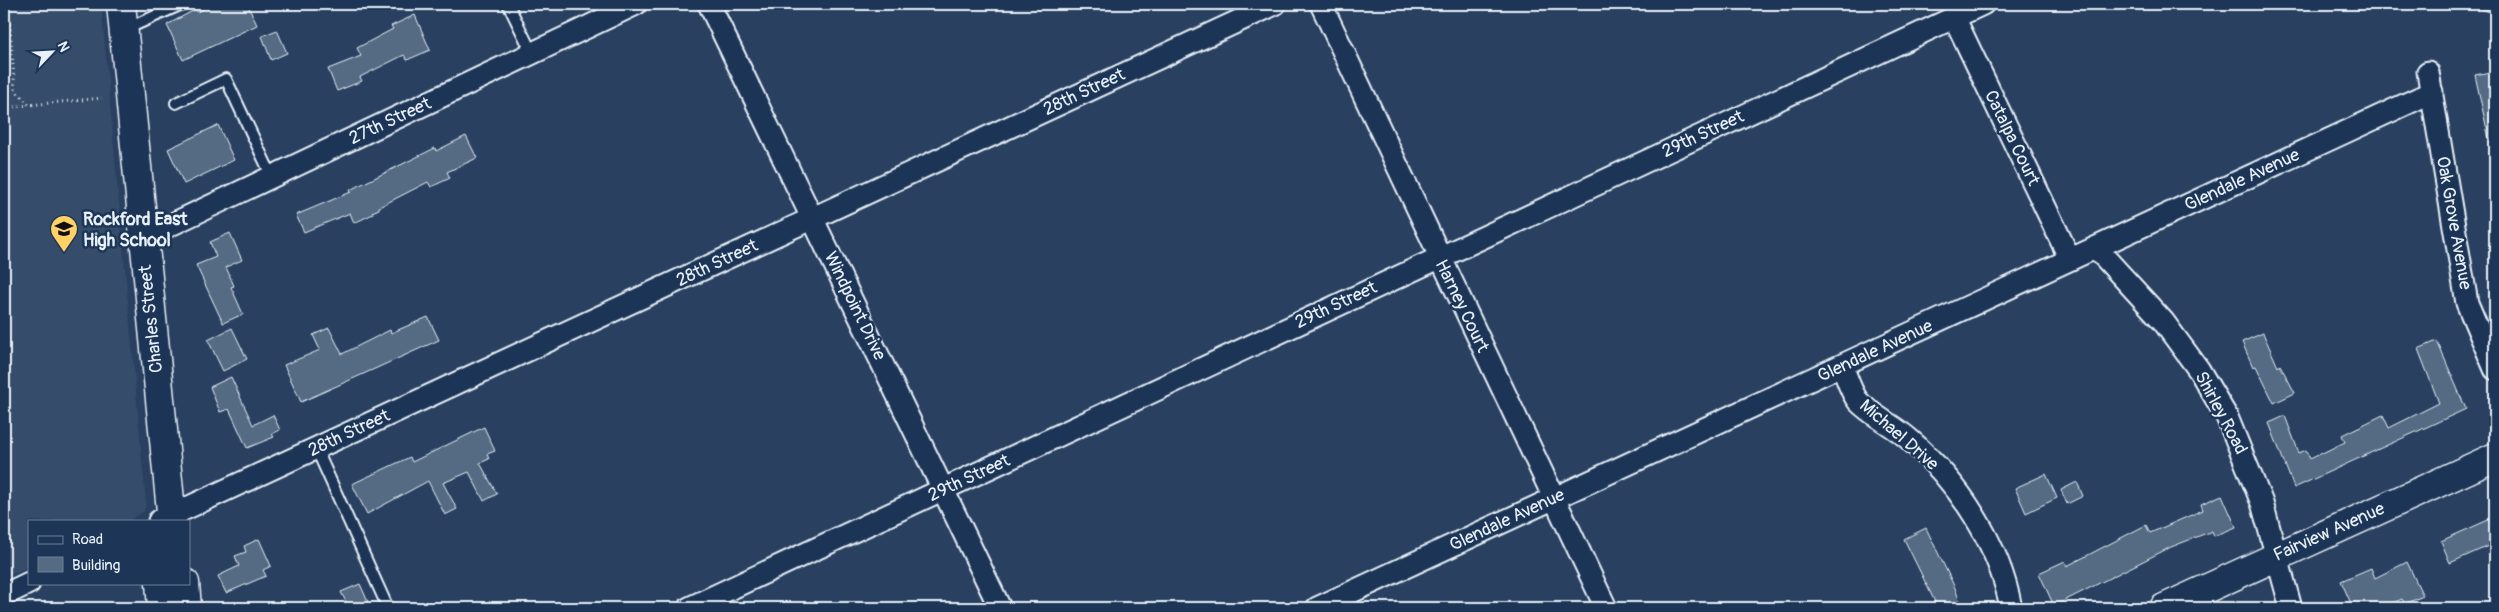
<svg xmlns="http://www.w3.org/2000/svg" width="2499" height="612" font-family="Pangolin,sans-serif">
<rect width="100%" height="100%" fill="#294061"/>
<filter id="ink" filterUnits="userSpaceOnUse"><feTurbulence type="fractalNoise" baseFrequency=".02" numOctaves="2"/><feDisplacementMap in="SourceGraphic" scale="10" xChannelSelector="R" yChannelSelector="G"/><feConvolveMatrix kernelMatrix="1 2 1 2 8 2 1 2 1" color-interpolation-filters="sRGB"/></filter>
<g filter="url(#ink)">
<polygon fill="#364d6b" points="4,4 101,4 146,503 144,511 128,521 29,521 29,566 4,578"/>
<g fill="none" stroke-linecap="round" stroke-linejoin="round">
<polyline stroke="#9dabbd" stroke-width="5" points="2474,4 2495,13"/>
</g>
<g fill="#556a83" stroke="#e8f1f8">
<polygon points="214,4 247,4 257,25 183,60 167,25 196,9 197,12"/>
<polygon points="415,15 430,50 407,60 404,55 360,77 362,81 337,91 328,69 361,56 357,48 393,29 391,26"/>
<polygon points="277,30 287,53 271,60 262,36"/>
<polygon points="2495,71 2495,139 2489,139 2475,75"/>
<polygon points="218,125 234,160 184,184 168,149"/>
<polygon points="466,136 477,158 447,172 450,178 431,187 428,182 379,207 379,209 372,212 373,214 354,223 350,213 304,232 296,215 351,192 350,190 435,148 436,151"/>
<polygon points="230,233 242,260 226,267 234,286 231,287 243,314 223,323 196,265 216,257 210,242"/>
<polygon points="428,317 439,340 301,402 284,365 320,350 313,335 329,328 342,354 390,330 391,333"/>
<polygon points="232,328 247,359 223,371 208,340"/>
<polygon points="2263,333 2278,367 2280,365 2295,393 2274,403 2256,366 2253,367 2242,342"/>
<polygon points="2437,341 2466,409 2294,488 2269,423 2285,416 2299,453 2306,450 2310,459 2345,442 2342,435 2383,415 2389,428 2439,403 2418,349"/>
<polygon points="231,377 253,425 273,415 280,430 272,434 274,437 247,448 229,409 220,412 210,387"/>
<polygon points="484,427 495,451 487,454 489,459 480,463 497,494 484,501 469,472 443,483 457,509 445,515 428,481 367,514 352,484 410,457 412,462"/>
<polygon points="2046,474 2057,498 2026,513 2015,488"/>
<polygon points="2077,482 2083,496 2067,504 2061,490"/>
<polygon points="2222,495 2236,527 2214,536 2212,531 2171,547 2054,606 2039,573 2065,561 2067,566 2146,525 2150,533 2203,510 2201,504"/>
<polygon points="2495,517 2495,543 2450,563 2441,541"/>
<polygon points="1926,528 1955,588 1962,608 1938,608 1904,539"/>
<polygon points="259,539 271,566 263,570 266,576 226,593 218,576 239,566 235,556 246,552 244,546"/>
<polygon points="2407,562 2423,596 2405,604 2402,599 2381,608 2353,608 2341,581 2371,568 2375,578"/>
<polygon points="360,584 368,602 349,608 341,592"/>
</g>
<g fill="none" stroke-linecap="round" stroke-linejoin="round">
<defs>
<g id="lane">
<polyline points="508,4 532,53"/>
<polyline points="124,30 182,4"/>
<polyline points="176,103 226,79 272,177"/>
<polyline points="316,448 388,608"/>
</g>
<g id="street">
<polyline points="709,4 1000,608"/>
<polyline points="1321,4 1606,608"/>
<polyline points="1954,17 2070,259"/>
<polyline points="2428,72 2467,303 2495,369"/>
<polyline points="143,238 636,4"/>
<polyline points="2096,248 2163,321 2199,370 2227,417 2262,503 2291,608"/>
<path d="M1842 366C1847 377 1850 391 1858 401 1872 416 1895 426 1910 440 1959 483 1999 543 2011 608"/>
<polyline points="159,521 1275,4"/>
<polyline points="4,595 29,583"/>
<polyline points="689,608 1983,4"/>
<polyline points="1317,608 2432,92"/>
</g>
<g id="secondary">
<polyline points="121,4 172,521"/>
<polyline points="160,583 162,608"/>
<polyline points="185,583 187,608"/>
<polyline points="2164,608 2495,457"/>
</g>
</defs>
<use href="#lane" stroke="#e8f1f8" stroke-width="14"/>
<use href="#street" stroke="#e8f1f8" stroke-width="25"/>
<use href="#secondary" stroke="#e8f1f8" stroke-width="31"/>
<g stroke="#e8f1f8" stroke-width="3" stroke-dasharray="1 4" stroke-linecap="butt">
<polyline points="8,4 15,90 29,105 102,98"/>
<polyline points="4,108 28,105"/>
</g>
<use href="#lane" stroke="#1d3557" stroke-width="10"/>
<use href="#street" stroke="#1d3557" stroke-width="21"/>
<use href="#secondary" stroke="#1d3557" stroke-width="28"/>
</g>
</g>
<defs>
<symbol id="school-pin" viewBox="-11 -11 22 30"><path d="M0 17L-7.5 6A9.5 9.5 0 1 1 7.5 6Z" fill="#ffd166" stroke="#1d3557"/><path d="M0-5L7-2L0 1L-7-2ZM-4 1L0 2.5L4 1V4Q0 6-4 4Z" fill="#111"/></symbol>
</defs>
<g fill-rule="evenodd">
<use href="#school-pin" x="48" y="213" width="32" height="43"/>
</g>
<g text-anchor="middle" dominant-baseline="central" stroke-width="5" stroke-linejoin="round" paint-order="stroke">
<g font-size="18" fill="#e8f1f8" stroke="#1d3557">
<text transform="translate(1084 92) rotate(-25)">28th Street</text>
<text transform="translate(390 121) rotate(-25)">27th Street</text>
<text transform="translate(1703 134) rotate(-25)">29th Street</text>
<text transform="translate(2012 138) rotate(64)">Catalpa Court</text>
<text transform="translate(2242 180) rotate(-25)">Glendale Avenue</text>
<text transform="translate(2454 223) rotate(80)">Oak Grove Avenue</text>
<text transform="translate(717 263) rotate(-25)">28th Street</text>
<text transform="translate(1336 305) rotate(-25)">29th Street</text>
<text transform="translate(855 306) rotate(64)">Windpoint Drive</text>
<text transform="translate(1462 306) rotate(64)">Harney Court</text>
<text transform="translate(151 319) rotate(-96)">Charles Street</text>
<text transform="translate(1875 351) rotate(-25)">Glendale Avenue</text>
<text transform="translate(2221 413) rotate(62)">Shirley Road</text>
<text transform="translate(349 433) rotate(-25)">28th Street</text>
<text transform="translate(1899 435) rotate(41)">Michael Drive</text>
<text transform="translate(969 478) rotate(-25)">29th Street</text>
<text transform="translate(1507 520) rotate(-25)">Glendale Avenue</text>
<text transform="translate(2329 532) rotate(-24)">Fairview Avenue</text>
</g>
<g font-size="18" font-weight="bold" fill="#e8f1f8" stroke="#1d3557" text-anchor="start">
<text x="83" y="219">Rockford East<tspan x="83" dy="21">High School</tspan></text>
</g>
</g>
<rect width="2499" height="612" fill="none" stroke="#1d3557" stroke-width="20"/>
<rect x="10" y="10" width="2479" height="592" fill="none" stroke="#e8f1f8" stroke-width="2" filter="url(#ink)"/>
<rect x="28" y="520" width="162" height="65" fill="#1d3557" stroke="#6e8097"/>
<rect x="38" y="536" width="25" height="8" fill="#1d3557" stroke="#6e8097"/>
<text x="72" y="544" font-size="15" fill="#e8f1f8">Road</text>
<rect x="38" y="557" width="25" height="15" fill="#556a83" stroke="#6e8097"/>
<text x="72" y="570" font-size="15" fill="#e8f1f8">Building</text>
<g transform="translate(52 52) rotate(65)" stroke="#1d3557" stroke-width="4" paint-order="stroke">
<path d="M0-4L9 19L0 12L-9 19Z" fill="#e8f1f8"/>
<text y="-8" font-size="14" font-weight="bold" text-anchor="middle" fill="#e8f1f8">N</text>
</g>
</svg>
